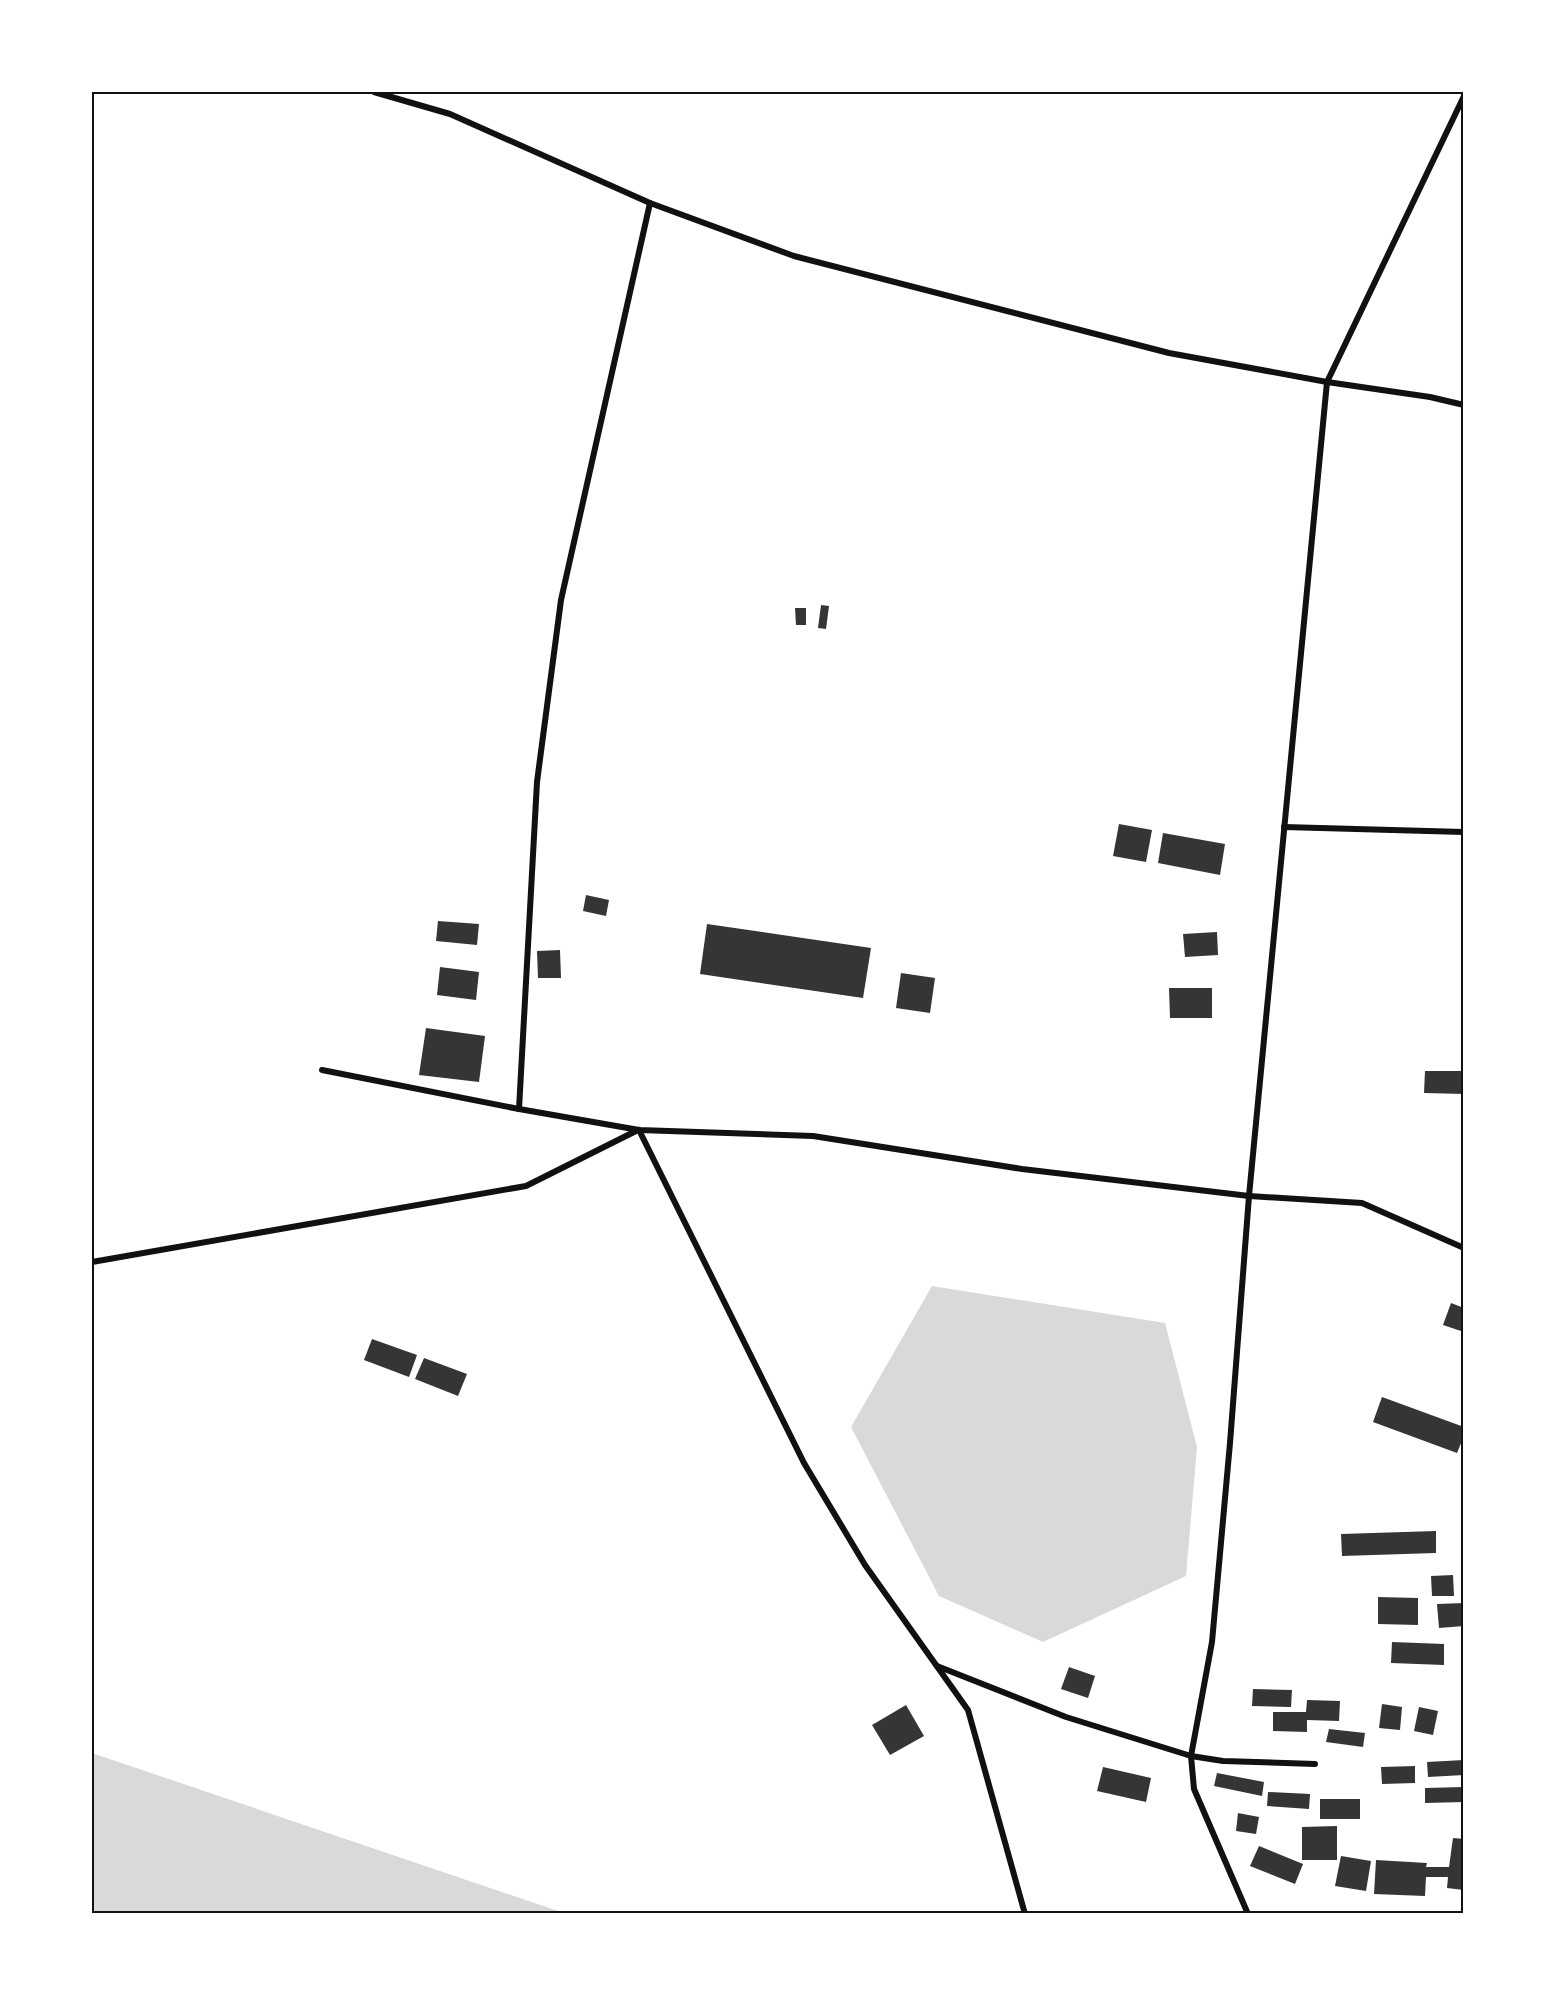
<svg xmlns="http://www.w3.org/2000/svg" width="1555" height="2005" font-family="Bitter,serif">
<rect width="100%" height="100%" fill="#fff"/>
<g fill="#d9d9d9">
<polygon points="932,1286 1165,1323 1197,1447 1186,1576 1043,1642 939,1596 851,1427"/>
<polygon points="92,1753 564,1913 92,1913"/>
</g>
<g fill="#353535">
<polygon points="821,605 829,606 826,629 818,628"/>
<polygon points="795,608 806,608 806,625 796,625"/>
<polygon points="1119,824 1152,830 1146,862 1113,856"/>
<polygon points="1163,833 1225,844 1220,875 1158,863"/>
<polygon points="586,895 609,900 606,916 583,911"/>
<polygon points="438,921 479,924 477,945 436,941"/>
<polygon points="707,924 871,948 863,998 700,974"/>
<polygon points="1217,932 1218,955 1185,957 1183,934"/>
<polygon points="560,950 561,978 538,978 537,951"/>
<polygon points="440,967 479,972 476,1000 437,995"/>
<polygon points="901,973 935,978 930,1013 896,1008"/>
<polygon points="1169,988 1212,988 1212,1018 1170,1018"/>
<polygon points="426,1028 485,1036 479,1082 419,1075"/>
<polygon points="1425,1071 1464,1071 1464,1094 1424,1093"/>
<polygon points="1451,1303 1464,1308 1464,1332 1443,1325"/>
<polygon points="372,1339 417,1355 409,1377 364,1360"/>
<polygon points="424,1358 467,1374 458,1396 415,1379"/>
<polygon points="1382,1397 1464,1427 1464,1436 1457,1453 1373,1422"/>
<polygon points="1436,1531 1436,1553 1342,1556 1341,1534"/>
<polygon points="1453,1575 1454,1596 1432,1596 1431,1576"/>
<polygon points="1378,1597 1418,1598 1418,1625 1378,1624"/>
<polygon points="1464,1603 1464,1626 1439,1628 1437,1604"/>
<polygon points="1392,1642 1444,1644 1444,1665 1391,1663"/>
<polygon points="1069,1667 1095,1676 1088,1698 1061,1689"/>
<polygon points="1253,1689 1292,1690 1291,1707 1252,1706"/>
<polygon points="1307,1700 1340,1701 1339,1721 1307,1720 1307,1732 1273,1731 1273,1712 1306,1712"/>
<polygon points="1382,1704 1402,1707 1400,1730 1379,1728"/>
<polygon points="906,1705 924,1736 890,1755 872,1725"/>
<polygon points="1419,1707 1438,1711 1433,1735 1414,1731"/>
<polygon points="1329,1729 1365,1733 1363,1747 1326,1742"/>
<polygon points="1464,1760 1464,1775 1428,1777 1427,1762"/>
<polygon points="1415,1766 1415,1783 1382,1784 1381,1767"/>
<polygon points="1103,1767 1151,1778 1146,1802 1097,1791"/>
<polygon points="1217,1773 1264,1782 1262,1796 1214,1786"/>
<polygon points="1464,1787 1464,1802 1425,1803 1425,1788"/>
<polygon points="1268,1792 1310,1794 1309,1809 1267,1806"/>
<rect x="1320" y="1799" width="40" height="20"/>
<polygon points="1238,1813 1259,1817 1256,1834 1236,1831"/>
<polygon points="1337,1826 1337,1860 1302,1860 1302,1827"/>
<polygon points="1453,1838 1464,1839 1464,1890 1447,1888 1448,1877 1426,1877 1425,1896 1374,1894 1376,1860 1427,1863 1426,1867 1449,1867"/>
<polygon points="1259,1846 1303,1864 1295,1884 1250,1866"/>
<polygon points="1341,1856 1371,1861 1366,1891 1335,1886"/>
</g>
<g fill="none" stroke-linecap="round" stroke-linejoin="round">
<g stroke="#111" stroke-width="6">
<polyline points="374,92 450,114 650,203 794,256 1169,353 1327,382 1430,397 1464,405"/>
<polyline points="1284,827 1464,832"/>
<polyline points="322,1070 519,1109 639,1130 813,1136 1022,1169 1249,1196 1362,1203 1464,1248"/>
<polyline points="519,1109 537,782 561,600 650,203"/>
<polyline points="639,1130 804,1463 865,1565 968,1710 1025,1914"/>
<polyline points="92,1262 526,1186 638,1130"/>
<polyline points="937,1666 1066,1717 1191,1756 1223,1761 1315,1764"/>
<polyline points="1248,1914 1194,1789 1191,1756 1212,1642 1230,1443 1249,1196 1327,382 1464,96"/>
</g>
</g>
<rect width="1555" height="2005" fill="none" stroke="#ffffff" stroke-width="186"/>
<rect x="93" y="93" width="1369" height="1819" fill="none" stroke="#111" stroke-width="2"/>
</svg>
